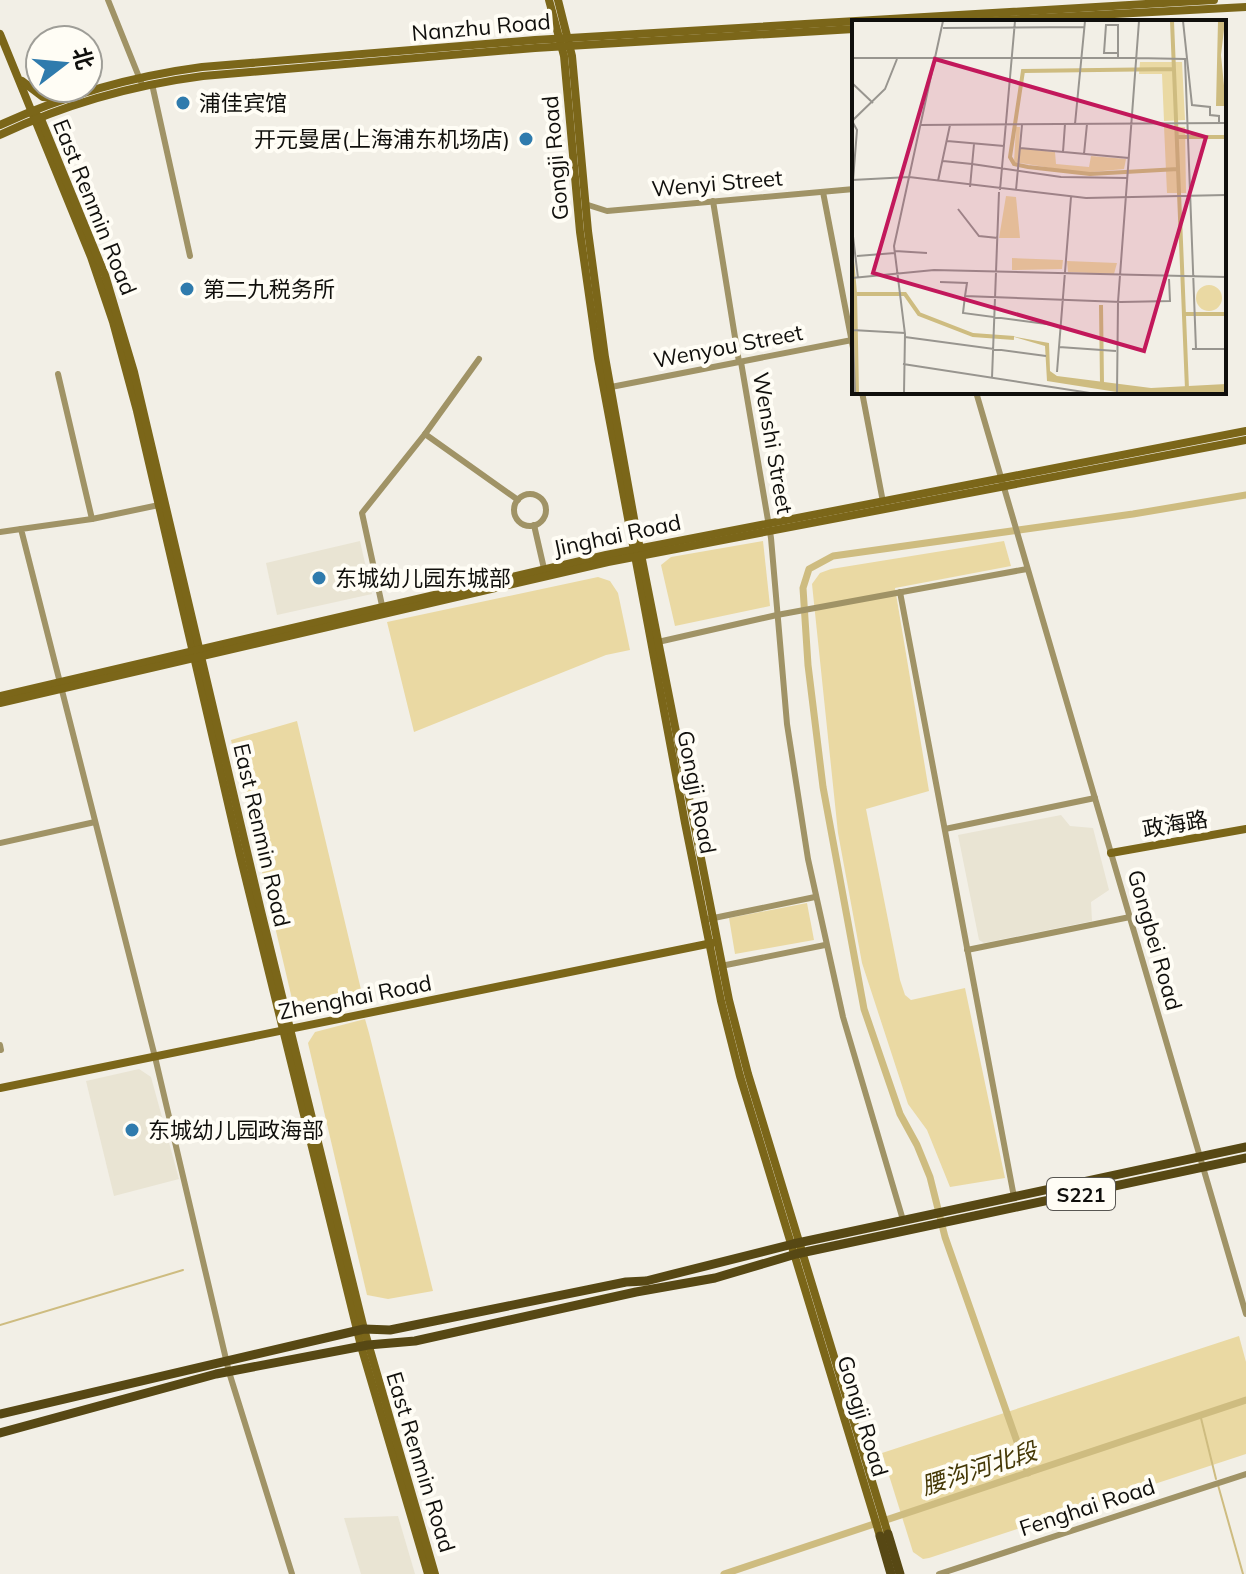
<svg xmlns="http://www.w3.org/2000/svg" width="1246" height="1574" font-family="Mulish,'Noto Sans SC',sans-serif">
<rect width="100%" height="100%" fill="#f2efe6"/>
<g fill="#e9e4d3">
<polygon points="360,541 372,594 277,615 266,563"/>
<polygon points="1061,815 1070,826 1093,828 1109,890 1091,902 1092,921 984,943 979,940 958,835"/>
<polygon points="139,1069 151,1077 179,1179 114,1196 86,1081"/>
<polygon points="398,1516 415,1574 361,1574 344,1518"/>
</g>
<g fill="#ead9a3">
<polygon points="763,541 770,606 675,626 661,565 671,557"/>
<polygon points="1004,541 1011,566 895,588 929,791 866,809 900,980 905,995 911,1000 965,988 1005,1178 950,1187 927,1130 908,1104 862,963 838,833 812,584 820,573 831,569"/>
<polygon points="598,577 610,581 618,593 630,650 606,655 414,732 387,622"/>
<path d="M297 721 363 998C340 1003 312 1016 292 999L231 740Z"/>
<polygon points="807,903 814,940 735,954 729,918"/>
<polygon points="365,1019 369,1033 433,1291 388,1299 367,1295 308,1043 315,1032"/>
<polygon points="1239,1336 1246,1362 1246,1454 929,1558 923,1559 913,1552 882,1453"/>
</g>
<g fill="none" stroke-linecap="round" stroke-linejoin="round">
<g stroke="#cebc80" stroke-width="2">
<polyline points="0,1325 183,1270"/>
<polyline points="1200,1414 1216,1479"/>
<polyline points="1218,1485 1243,1574"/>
</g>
<g stroke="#cebc80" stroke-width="7">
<polyline points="1028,1473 945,1237 930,1177 917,1145 900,1114 864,1009 823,787 808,665 803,588 809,569 833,556 1133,514 1246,495"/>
<polyline points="724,1574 1246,1400"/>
</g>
<g stroke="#a09366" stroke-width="6">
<polyline points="108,0 141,82"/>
<polyline points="152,84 190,256"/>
<polyline points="823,192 854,353"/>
<polyline points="713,201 739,362"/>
<polyline points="585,204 607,211 854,189"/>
<polyline points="741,362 771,538 787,724 808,859 843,1017 903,1220"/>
<polyline points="58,374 92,519 21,529 155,1057 229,1372 292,1574"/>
<polyline points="611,387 852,340"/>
<polyline points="862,392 883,502"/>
<polyline points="976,392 1246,1314"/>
<polyline points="425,434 518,500"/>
<circle cx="530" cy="510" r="16"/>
<polyline points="92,519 159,505"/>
<polyline points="534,525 545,573"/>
<polyline points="0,532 21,529"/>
<polyline points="900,592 1014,1197"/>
<polyline points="383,610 362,513 425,434 479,359"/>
<polyline points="658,642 777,615 1027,569"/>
<polyline points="945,829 1095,798"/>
<polyline points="0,843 95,822"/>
<polyline points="709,919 815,897"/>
<polyline points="967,950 1130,917"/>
<polyline points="721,966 825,945"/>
<polyline points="0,1045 1,1050"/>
<polyline points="939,1574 1246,1474"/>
</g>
<g stroke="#7b6619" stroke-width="8">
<polyline points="549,0 564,56 580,232 598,358 685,823 721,1001 740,1076 880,1536"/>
<polyline points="558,0 572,56 588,231 605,357 635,524 729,1000 748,1074 888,1534"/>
<polyline points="963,22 1246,7"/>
<polyline points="0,34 91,257 113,322 137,411 240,855 361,1346 428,1574"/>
<polyline points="22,81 43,97 62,99"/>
<polyline points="34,112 41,119 105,275 134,372 261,911 364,1329 435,1574"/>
<path d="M0 125C63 96 134 76 202 67L535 40 1214 0"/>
<path d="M0 135C63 105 134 85 203 76L535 48 854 29"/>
<polyline points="0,696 606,555 1246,431"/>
<polyline points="0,703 608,562 1246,440"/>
<polyline points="1111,853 1246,829"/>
<polyline points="0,1088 712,943"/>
</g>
<g stroke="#574814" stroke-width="9">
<polyline points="0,1414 364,1329 390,1330 626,1282 646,1281 793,1244 1246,1147"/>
<polyline points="0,1433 216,1374 368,1345 415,1341 636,1292 715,1278 796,1254 1246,1158"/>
<polyline points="888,1534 900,1574"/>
<polyline points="880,1536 891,1574"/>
</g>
</g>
<g fill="#2f7bad" stroke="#fffdf5" stroke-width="3">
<circle cx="183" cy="103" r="8"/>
<circle cx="526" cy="139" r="8"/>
<circle cx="187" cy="289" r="8"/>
<circle cx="319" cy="578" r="8"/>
<circle cx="132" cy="1130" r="8"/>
</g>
<g text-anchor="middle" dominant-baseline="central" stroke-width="8" stroke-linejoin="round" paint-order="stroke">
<rect fill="#fffdf5" stroke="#585652" stroke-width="2" x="1047" y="1178" width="68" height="32" rx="6"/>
<g font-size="20" font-weight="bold" fill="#100f0c">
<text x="1081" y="1194">S221</text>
</g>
<g font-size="22" fill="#100f0c" stroke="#fffdf5">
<text transform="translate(481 27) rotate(-5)">Nanzhu Road</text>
<text transform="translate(555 158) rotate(-95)">Gongji Road</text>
<text transform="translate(717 183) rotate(-5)">Wenyi Street</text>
<text transform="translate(95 207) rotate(68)">East Renmin Road</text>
<text transform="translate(728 346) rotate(-11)">Wenyou Street</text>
<text transform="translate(773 443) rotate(80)">Wenshi Street</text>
<text transform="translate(617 535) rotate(-12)">Jinghai Road</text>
<text transform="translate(697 792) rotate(79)">Gongji Road</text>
<text transform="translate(1175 824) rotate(-10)">政海路</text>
<text transform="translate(262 835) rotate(77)">East Renmin Road</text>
<text transform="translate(1155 940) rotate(74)">Gongbei Road</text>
<text transform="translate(355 997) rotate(-11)">Zhenghai Road</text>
<text transform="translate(863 1416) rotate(73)">Gongji Road</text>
<text transform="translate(421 1462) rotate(73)">East Renmin Road</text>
<text transform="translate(1087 1507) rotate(-18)">Fenghai Road</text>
</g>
<g font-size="22" fill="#100f0c" stroke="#fffdf5" text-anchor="start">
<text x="199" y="103">浦佳宾馆</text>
<text x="510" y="139" text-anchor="end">开元曼居(上海浦东机场店)</text>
<text x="203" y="289">第二九税务所</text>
<text x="335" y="578">东城幼儿园东城部</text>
<text x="148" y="1130">东城幼儿园政海部</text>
</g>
<g font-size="24" font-style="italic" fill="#453806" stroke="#fffdf5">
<text transform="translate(979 1468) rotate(-18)">腰沟河北段</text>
</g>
</g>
<g transform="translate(852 20)">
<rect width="374" height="374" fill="#f2efe6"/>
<path d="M288 42H330L333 100 312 101 310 54H287ZM312 106 333 107 334 173H315ZM164 107H168L167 128 203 132 204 144 237 147 239 136 274 139 272 149 229 153 162 142ZM154 176 164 177 168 218H147ZM160 238 211 240 210 249 160 250ZM215 241 265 243 262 254 216 252ZM344 278a13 13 0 1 1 26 0a13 13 0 1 1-26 0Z" fill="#ead9a3"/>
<path d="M366 1H373L369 35 374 86H364ZM0 217 5 273 7 373H3ZM159 316 197 323 198 351 205 356 299 368 374 364V373H271L195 361 193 326Z" fill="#cebc80"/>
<path fill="none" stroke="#cebc80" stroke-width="4" d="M320 1 335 369M322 49 171 51 158 137 162 144 176 147 238 154 326 149M324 117H374M3 274H53L67 294 121 315 162 318M249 285 250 364M332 294H374"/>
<path fill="none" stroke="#98958f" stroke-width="2" d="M331 1 340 85 358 87V95L367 96V102M91 8 232 7M266 33H252L254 5H266V38M0 38H284M284 38 333 39 344 329M0 63 21 83M223 104 233 1M68 105 374 103M95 121 152 126M168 128 277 138M211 132 213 104M232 134 235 104M91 141 120 144M120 144 209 157 276 158M0 160 57 157 234 178 374 175M86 161 98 105M118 167 122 124M148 170 163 1M164 170 170 105M0 173 5 110 0 101 33 69 45 39M106 189 127 216 146 218M0 208 6 258M43 231 75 233M5 236 43 233M0 258 82 250 374 257M88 262 115 263 113 276 269 282 318 281 317 259M113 276 111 293 202 305M0 289 3 373M0 310 53 313M53 317 194 336M207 327 264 331M340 329H374M51 344 238 373M205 352 219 177M140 358 147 172M52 373 53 314 42 226 91 1M265 373 266 282 287 1"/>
<path fill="#c2185b" fill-opacity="0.15" stroke="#c2185b" stroke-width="4" d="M83 39 354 117 292 331 21 253Z"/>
<rect width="374" height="374" fill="none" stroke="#100f0c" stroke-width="4"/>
</g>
<g transform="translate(64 64) rotate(74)"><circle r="38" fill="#fffdf5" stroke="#9f9e98" stroke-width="2"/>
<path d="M0-6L14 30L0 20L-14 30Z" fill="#2f7bad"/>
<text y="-12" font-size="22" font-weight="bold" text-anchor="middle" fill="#100f0c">北</text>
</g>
</svg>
